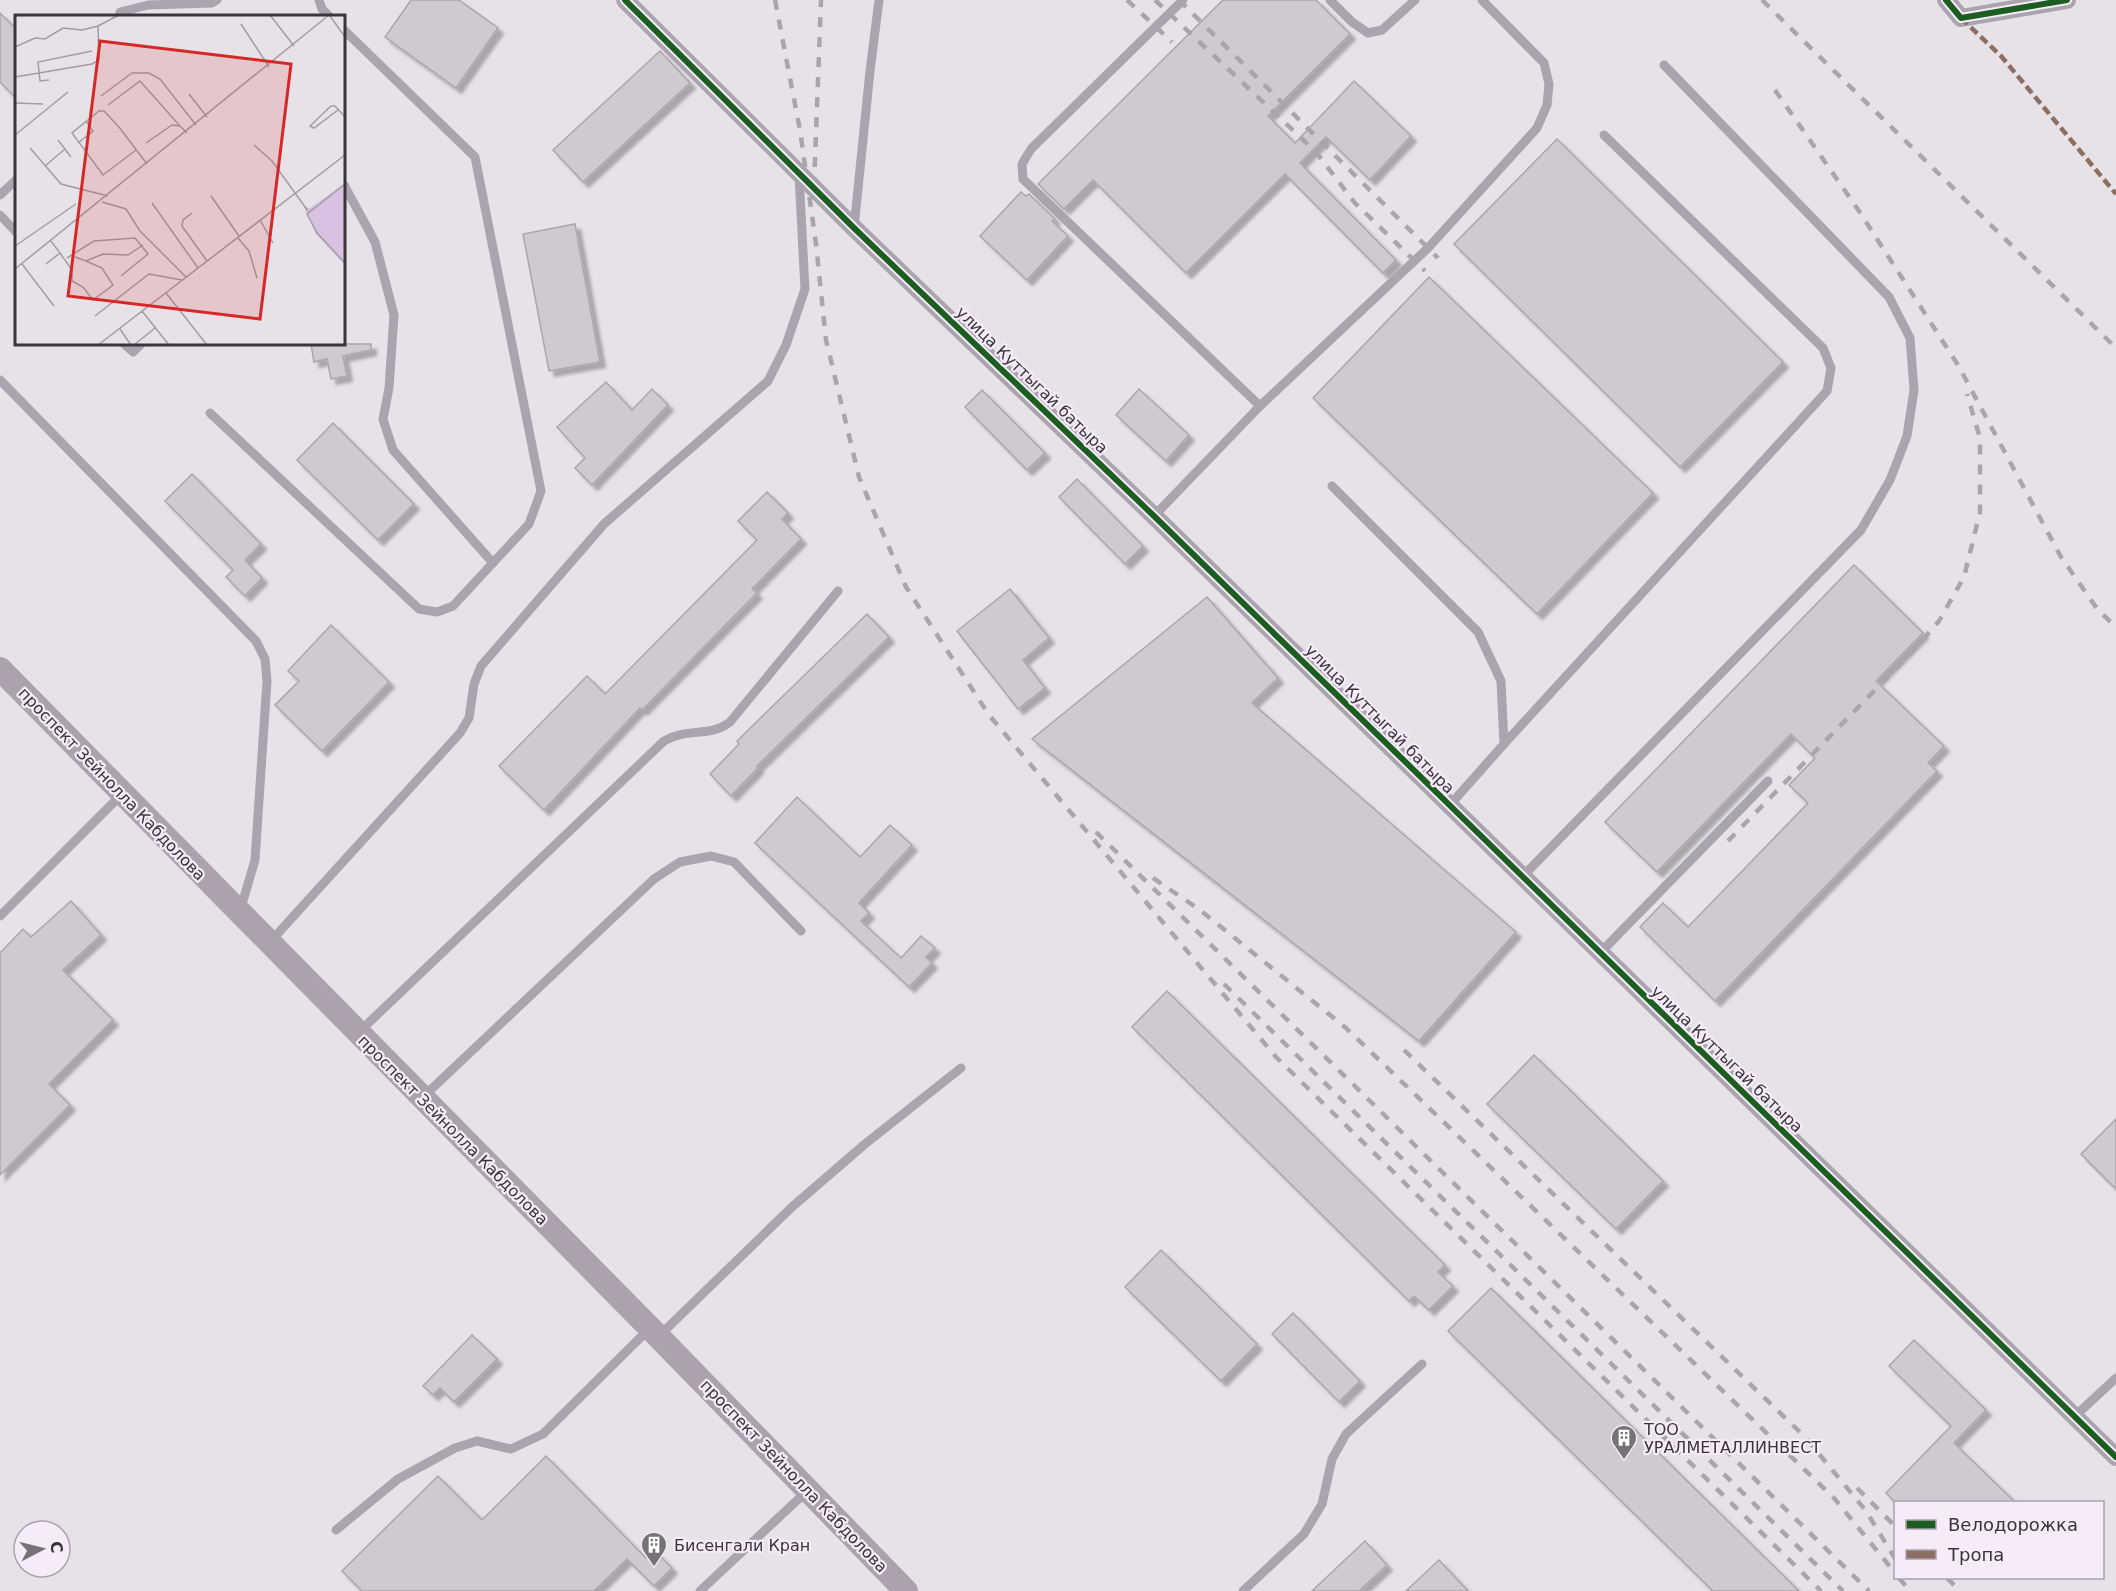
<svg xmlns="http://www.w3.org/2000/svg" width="2116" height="1591" font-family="'DejaVu Sans',sans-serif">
<defs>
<filter id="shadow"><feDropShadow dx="5.5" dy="5.5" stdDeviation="1.5" flood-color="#0004"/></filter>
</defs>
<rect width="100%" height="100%" fill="#e7e2e8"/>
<g fill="#cecacf" stroke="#aaa6ab" stroke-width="1.5" filter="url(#shadow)">
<polygon points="411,0 459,0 498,28 456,88 385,37"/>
<polygon points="1223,0 1316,0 1350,34 1268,116 1295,143 1354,81 1411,136 1370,180 1326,137 1300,163 1396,260 1383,273 1285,174 1186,273 1093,180 1064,209 1038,184"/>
<polygon points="0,13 16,29 16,98 0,82"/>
<polygon points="660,51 690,83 583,182 553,150"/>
<polygon points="1557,139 1783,362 1680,467 1454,244"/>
<polygon points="1021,192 1026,196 1029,194 1055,219 1052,221 1068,236 1027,280 980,236"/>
<polygon points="575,224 600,362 549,371 523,234"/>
<polygon points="1429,277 1653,493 1537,614 1313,398"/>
<polygon points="311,344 371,344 371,350 343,356 347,376 331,379 327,359 314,362"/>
<polygon points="606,382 632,410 652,389 668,405 592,485 575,468 585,458 557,427"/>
<polygon points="1139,389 1189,435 1166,461 1116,415"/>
<polygon points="982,390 1045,453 1027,470 965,407"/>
<polygon points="333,423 414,504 378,540 297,460"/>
<polygon points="192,474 261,544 245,560 262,578 245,596 226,577 233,570 165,501"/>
<polygon points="1077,479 1143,546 1125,564 1059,497"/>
<polygon points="767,492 788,513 782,519 801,539 752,589 757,593 642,710 640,708 544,810 499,766 587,676 605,694 757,540 738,521"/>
<polygon points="1854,565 1923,633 1876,681 1944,746 1928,763 1937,771 1715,1001 1640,927 1663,903 1688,927 1808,803 1789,785 1815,758 1791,734 1657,872 1605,822"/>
<polygon points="1010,589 1049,638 1023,660 1045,688 1018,709 957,631"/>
<polygon points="1207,597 1278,678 1252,703 1516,932 1419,1041 1032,739"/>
<polygon points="867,614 889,637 757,766 758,768 731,796 710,774 739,744 737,741"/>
<polygon points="331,625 389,682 322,751 275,705 299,681 288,671"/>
<polygon points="797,797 860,857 890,825 912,845 859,903 869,913 861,921 901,958 921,936 935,948 926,957 932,963 909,987 755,843"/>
<polygon points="71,901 101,935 63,970 113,1020 49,1084 70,1105 0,1175 0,953 23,929 31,937"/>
<polygon points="1167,991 1445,1265 1438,1272 1453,1286 1429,1310 1414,1296 1409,1301 1132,1027"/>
<polygon points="1534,1055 1663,1181 1616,1229 1487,1104"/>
<polygon points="2116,1119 2116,1189 2081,1154"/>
<polygon points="1161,1250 1257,1344 1221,1381 1125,1287"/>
<polygon points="1491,1288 1799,1591 1713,1591 1448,1331"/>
<polygon points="1293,1313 1360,1381 1339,1402 1272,1334"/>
<polygon points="472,1335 497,1359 454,1402 440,1388 433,1395 423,1386"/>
<polygon points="1914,1340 1986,1410 1954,1443 2016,1503 1896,1503 1886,1493 1951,1426 1889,1366"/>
<polygon points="546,1456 646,1558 654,1550 672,1568 654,1586 627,1559 594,1591 362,1591 342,1571 438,1476 482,1520"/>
<polygon points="1365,1541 1387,1565 1359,1591 1312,1591"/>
<polygon points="1439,1560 1468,1591 1406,1591"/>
</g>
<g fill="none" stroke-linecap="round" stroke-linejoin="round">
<g stroke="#aba3ae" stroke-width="9">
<polyline points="319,0 322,9 329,16"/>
<polyline points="1183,0 1031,149 1022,164 1023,179 1260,406"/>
<polyline points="1330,0 1352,22 1368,33 1382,30 1415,0"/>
<polyline points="119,16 120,12 148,5 212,3 217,0"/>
<polyline points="344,185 375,242 394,315 389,388 383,419 393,450 493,563"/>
<polyline points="0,195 16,180"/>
<polyline points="0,215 16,232"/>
<polyline points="854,228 870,71 879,0"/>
<polyline points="124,344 133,352 141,344"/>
<polyline points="0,380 256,641 265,659 267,681 255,860 240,911"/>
<polyline points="210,413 419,609 437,612 453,606 529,524 541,491 475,157 344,30"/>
<polyline points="1332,486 1478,632 1501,681 1504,744 1449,806"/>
<polyline points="1154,516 1260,406 1428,248 1537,128 1547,105 1549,84 1544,63 1482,0"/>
<polyline points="1504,744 1827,391 1831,368 1823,348 1604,135"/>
<polyline points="1522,877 1861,530 1890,480 1907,436 1914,390 1910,338 1889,297 1664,65"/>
<polyline points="0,916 122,794"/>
<polyline points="270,942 460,733 469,718 474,684 481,666 604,524 768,381 786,345 805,289 799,175"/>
<polyline points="1600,953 1768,781"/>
<path d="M359 1032 664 741C687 727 710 738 730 722L838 591"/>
<polyline points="423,1097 654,879 680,862 711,856 734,862 801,931"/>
<polyline points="660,1335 792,1207 865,1144 961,1068"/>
<polyline points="2074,1417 2116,1378"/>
<polyline points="336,1530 398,1479 455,1448 477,1441 511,1449 543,1434 650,1328"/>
<polyline points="700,1591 806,1492"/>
<polyline points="1243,1591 1304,1534 1322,1504 1332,1459 1346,1434 1422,1364"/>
</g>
<g stroke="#aba3ae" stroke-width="18">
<polyline points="625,0 854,228 1154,516 2116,1457"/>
<polyline points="1946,0 1961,18 2067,0"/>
</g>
<polyline stroke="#aba2ad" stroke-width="24" points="0,669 650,1328 906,1591"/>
<g stroke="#aaa5ac" stroke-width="4.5" stroke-dasharray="10 10" stroke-linecap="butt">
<polyline points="775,0 800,130 816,244 826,340 859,477 906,587 989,715 1276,1057 1821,1591"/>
<polyline points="1127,0 1172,42"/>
<polyline points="1155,0 1316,152 1354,202 1425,271"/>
<polyline points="1179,0 1438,258"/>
<polyline points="1762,0 2116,348"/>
<polyline points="1775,90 1859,211 1958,365 2061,557 2098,610 2116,627"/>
<polyline points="814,187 821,0"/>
<polyline points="1096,832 1869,1591"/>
<polyline points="1728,841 1912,652 1939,621 1964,577 1980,512 1980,438 1967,394"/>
<polyline points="1153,878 1200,910 1346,1028 1834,1498 1896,1574"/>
<polyline points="1224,984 1843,1591"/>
<polyline points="1404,1050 1805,1437 1866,1511 1896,1560"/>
<polyline points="1857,1488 1896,1527"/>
<polyline points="1899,1578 1910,1591"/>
<polyline points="1947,1578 1960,1591"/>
</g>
<polyline stroke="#8d6e63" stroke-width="4.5" stroke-dasharray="9 4.5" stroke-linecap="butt" points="1961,18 2001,56 2116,194"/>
<defs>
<g id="cycleway">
<polyline points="625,0 854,228 1154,516 2116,1457"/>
<polyline points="1946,0 1961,18 2067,0"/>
</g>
</defs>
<use href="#cycleway" stroke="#f5ebf9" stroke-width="10"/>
<use href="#cycleway" stroke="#1b5e20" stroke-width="6"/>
</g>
<defs>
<symbol id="building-pin" viewBox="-11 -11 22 30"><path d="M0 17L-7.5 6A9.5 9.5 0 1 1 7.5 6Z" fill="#767277" stroke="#f5ebf9"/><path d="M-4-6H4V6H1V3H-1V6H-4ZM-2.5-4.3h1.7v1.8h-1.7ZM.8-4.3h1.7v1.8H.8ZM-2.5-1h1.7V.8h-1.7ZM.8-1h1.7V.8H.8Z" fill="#fff"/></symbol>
</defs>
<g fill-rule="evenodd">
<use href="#building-pin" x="1609" y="1423" width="30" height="40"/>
<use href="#building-pin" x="639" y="1530" width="30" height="40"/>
</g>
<g text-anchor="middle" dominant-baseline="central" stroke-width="4.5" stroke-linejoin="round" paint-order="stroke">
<g font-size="16" fill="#39353a" stroke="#f5ebf9">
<text transform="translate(1032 380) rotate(44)">улица Куттыгай батыра</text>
<text transform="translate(1380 719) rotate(45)">улица Куттыгай батыра</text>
<text transform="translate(112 784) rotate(46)">проспект Зейнолла Кабдолова</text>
<text transform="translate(1727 1059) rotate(44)">улица Куттыгай батыра</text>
<text transform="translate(453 1130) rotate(45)">проспект Зейнолла Кабдолова</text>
<text transform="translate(794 1476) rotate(46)">проспект Зейнолла Кабдолова</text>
</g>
<g font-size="16" fill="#39353a" stroke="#f5ebf9" text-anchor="start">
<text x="1644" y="1429">ТОО<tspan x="1644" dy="18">УРАЛМЕТАЛЛИНВЕСТ</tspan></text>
<text x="674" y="1545">Бисенгали Кран</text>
</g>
</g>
<g transform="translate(15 15)">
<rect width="330" height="330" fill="#e7e2e8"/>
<path d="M330 168V250L301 219 289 192 295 193Z" fill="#d8c1e1"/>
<path fill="none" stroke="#a19da2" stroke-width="1.5" d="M255 0 279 31M315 1 330 22M226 9 254 52M0 32 20 23 30 24 48 13 67 15 83 11M0 62 77 49 84 45 83 11 104 0M34 65 25 66 23 47 77 36M174 79 192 102M86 81 117 58H134L145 64 181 110M0 88 28 89M93 90 125 66 165 111M323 95 299 113 295 111 316 91H320L330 102M0 120 53 77M43 125 56 142M63 128 78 116 71 106M131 128 157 110 165 111 172 118M239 130 257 146 293 196M15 133 46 169 93 181M121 135 88 160 57 118 84 96H89L104 112 132 149M30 151 50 134M330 169 292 199 302 218 330 248M196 181 224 221M87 187 111 194 125 216 171 262M137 188 183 253M177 198 168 205 167 211 192 246M245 205 258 228M223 223 234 236 242 263M0 231 61 189M45 238 57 255V266L68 272 78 285 98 270 87 253 71 246M60 242 71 246 88 239 113 240 128 230M52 243 79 226 120 223 133 239 106 261M7 249 39 291M31 249 45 238 36 226M0 254 314 0M151 278 192 330M127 296 154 330M80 301 134 259 167 265M105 314 116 330M83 330 330 140M119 330 140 313"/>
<path fill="#d62828" fill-opacity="0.15" stroke="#d62828" stroke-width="3" d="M85 26 276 49 245 304 53 281Z"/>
<rect width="330" height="330" fill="none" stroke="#39353a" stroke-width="3"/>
</g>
<rect x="1894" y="1501" width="210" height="78" fill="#f5ebf9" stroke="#aaa2ad" stroke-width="1.5"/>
<rect x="1906" y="1520" width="30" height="9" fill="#1b5e20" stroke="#aaa2ad" stroke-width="1.5"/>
<text x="1948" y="1531" font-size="18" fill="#39353a">Велодорожка</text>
<rect x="1906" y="1550" width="30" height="9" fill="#8d6e63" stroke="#aaa2ad" stroke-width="1.5"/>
<text x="1948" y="1561" font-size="18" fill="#39353a">Тропа</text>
<g transform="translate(42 1549) rotate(83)"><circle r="28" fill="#f5ebf9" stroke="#aaa2ad" stroke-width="1.5"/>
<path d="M0-4.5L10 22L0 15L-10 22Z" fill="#767277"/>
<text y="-9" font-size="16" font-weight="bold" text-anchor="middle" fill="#39353a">С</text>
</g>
</svg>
